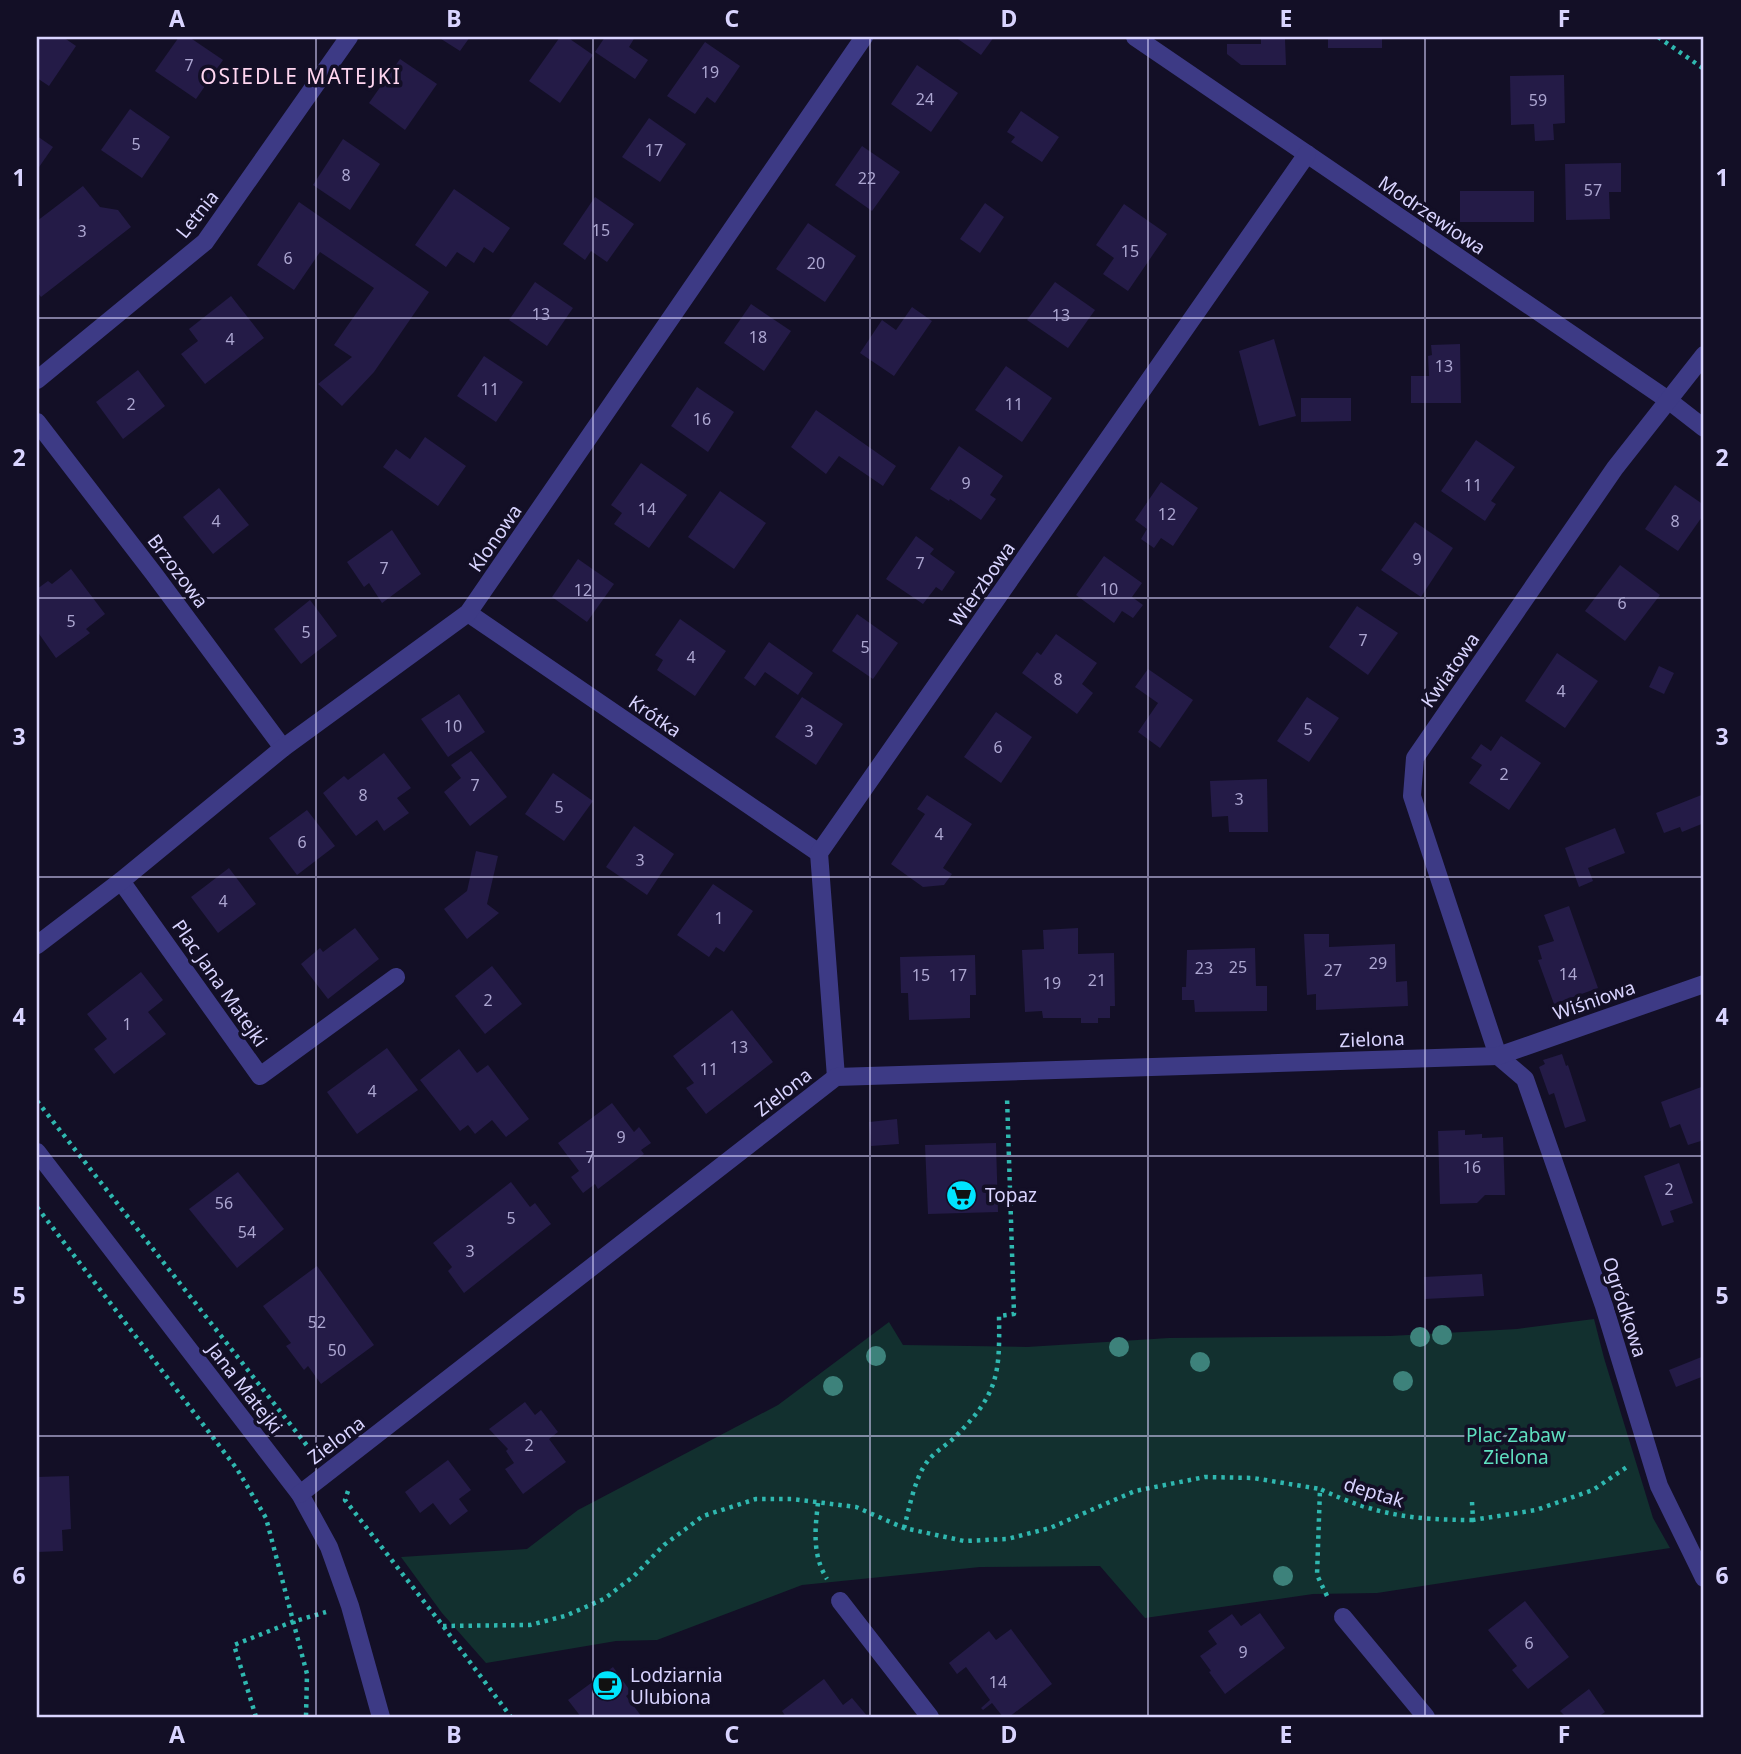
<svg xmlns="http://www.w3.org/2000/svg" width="1741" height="1754" font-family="'Noto Sans',sans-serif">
<rect width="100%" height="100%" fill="#130f26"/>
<polygon fill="#12302f" points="1594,1319 1604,1358 1653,1518 1670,1548 1377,1593 1313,1594 1145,1618 1100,1566 980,1567 802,1585 657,1640 616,1641 486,1663 442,1613 401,1557 527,1549 578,1510 778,1405 889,1322 903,1345 1027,1347 1169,1338 1390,1336 1517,1329"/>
<g fill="#241b47">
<polygon points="40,37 63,37 76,46 49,86 37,78 37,41"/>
<polygon points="179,37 189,37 223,60 196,99 155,71"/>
<polygon points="438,37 470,37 460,51"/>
<polygon points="560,37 567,37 593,55 560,103 529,81"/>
<polygon points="605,37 635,37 629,47 648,60 635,79 595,52"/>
<polygon points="955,37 994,37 981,55"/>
<rect x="1328" y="37" width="54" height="11"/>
<polygon points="1261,39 1285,39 1286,65 1241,65 1227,54 1227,44 1261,44"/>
<polygon points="705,42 740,66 715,103 707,97 695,114 667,96"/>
<polygon points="400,59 437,84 405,130 369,103"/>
<polygon points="917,65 958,93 931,132 891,104"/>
<polygon points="1564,75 1565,123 1553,124 1554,140 1535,141 1534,124 1511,125 1510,76"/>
<polygon points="130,109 170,137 142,178 101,150"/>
<polygon points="1021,111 1059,137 1042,162 1011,142 1015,137 1007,132"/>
<polygon points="649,118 686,144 660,182 622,157"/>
<polygon points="37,136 53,147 37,170"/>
<polygon points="343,139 380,164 350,210 313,185"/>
<polygon points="862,146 900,172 872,211 835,185"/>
<polygon points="1621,163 1621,192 1609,192 1610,219 1566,220 1565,164"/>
<polygon points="83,186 100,207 118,210 131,227 41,297 37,292 37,221"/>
<polygon points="454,189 510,228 493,253 484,247 474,263 457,252 446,267 415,245"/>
<rect x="1460" y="191" width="74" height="31"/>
<polygon points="595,197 634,224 607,262 591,251 585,260 563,244"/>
<polygon points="299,202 429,292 374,372 342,406 318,384 352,357 334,345 374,288 320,252 294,290 257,265"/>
<polygon points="985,203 1004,217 980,253 960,239"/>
<polygon points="1124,204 1167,234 1128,291 1103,274 1114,258 1096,245"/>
<polygon points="808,223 856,256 825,302 776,269"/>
<polygon points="535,282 573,308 547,346 509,320"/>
<polygon points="1055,282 1095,310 1068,348 1027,320"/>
<polygon points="231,296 264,338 205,384 181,354 198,341 189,329"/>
<polygon points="751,304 791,331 764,371 724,343"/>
<polygon points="912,307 932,321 894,376 860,353 882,320 896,330"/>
<polygon points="1274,339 1296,416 1259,426 1239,351"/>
<polygon points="1460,344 1461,403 1411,403 1411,376 1429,376 1428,356 1432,355 1431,345"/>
<polygon points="484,356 523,382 496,422 457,396"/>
<polygon points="1006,366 1052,398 1022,442 975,410"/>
<polygon points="138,370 165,406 123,439 96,402"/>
<polygon points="697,387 734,412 708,452 671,426"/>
<polygon points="1301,398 1351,398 1351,421 1301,422"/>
<polygon points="816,410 896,466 883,486 839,456 826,474 791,447"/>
<polygon points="425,437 466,466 438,506 383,467 396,449 410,459"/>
<polygon points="1476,440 1515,467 1491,501 1496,504 1485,521 1441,491"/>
<polygon points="959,446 1003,476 990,495 996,499 981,520 950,499 949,501 930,489"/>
<polygon points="641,463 687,495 649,548 614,524 622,513 611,505"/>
<polygon points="1161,482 1198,508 1173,546 1161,538 1154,548 1141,539 1147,529 1135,520"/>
<polygon points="1675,485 1704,505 1704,514 1678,551 1645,529"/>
<polygon points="219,488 249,525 213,554 183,517"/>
<polygon points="720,491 766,523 734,569 688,537"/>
<polygon points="1415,522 1453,548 1421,597 1381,570"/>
<polygon points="392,530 421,574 382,603 369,583 364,587 347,562"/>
<polygon points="916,536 934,549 930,554 955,572 942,591 936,587 923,604 886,579"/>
<polygon points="1104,556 1142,583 1132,597 1143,605 1133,618 1122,611 1114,623 1076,595"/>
<polygon points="578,559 614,584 587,622 552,597"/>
<polygon points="1620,565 1660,595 1625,641 1585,611"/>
<polygon points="71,569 105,614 86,629 90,633 56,658 37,631 37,589 48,581 52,584"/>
<polygon points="310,600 337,636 301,664 274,629"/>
<polygon points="1357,606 1398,633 1368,675 1329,647"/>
<polygon points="857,614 898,643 873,679 832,651"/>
<polygon points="680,619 726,651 695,696 657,670 663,660 655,655"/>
<polygon points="1056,634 1097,663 1082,684 1093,693 1077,714 1022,673 1037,652 1041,655"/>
<polygon points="769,642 813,673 798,695 765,672 755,686 744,678"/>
<polygon points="1557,653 1598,681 1565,728 1525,701"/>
<polygon points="1659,666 1674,673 1664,694 1649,687"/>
<polygon points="1148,669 1193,700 1160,748 1138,732 1158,703 1135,687"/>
<polygon points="459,694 485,732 448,757 421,719"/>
<polygon points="802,697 843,724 816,765 775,737"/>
<polygon points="1307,697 1339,718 1309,762 1277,741"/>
<polygon points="996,712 1032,737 1001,783 964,757"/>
<polygon points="1501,736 1541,763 1509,810 1469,783 1482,765 1471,758 1481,744 1491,751"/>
<polygon points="471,751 507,797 470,826 444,792 461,778 451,765"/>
<polygon points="384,753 411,788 397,798 409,813 384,831 377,820 356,836 323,793 344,776 348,780"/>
<polygon points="553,773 593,801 564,841 525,814"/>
<polygon points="1267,779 1268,832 1229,832 1228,816 1212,817 1210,781"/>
<polygon points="1704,794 1704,823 1682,832 1680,827 1664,833 1656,813"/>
<polygon points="927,795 972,824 943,868 952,874 944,885 923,887 891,864 925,814 917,809"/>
<polygon points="307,810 335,846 297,875 269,838"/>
<polygon points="634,826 674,854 647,895 606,867"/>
<polygon points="1615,828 1625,853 1588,868 1593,881 1579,887 1565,848"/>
<polygon points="476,851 498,856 487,904 499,913 467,939 444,909 467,891"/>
<polygon points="229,868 256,904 218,933 191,897"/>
<polygon points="713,884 753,911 724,952 716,947 709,957 677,935"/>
<polygon points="1569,906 1598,988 1554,1004 1538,960 1542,959 1538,946 1554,941 1544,915"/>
<polygon points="355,928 379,959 328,999 301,964 320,948 323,952"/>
<polygon points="1078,928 1078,954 1114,953 1115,1006 1110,1006 1110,1018 1098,1018 1098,1023 1081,1023 1081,1018 1043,1018 1042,1011 1025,1012 1022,950 1044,949 1043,930"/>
<polygon points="1304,934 1329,934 1329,947 1395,944 1396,982 1407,981 1408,1006 1316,1010 1316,994 1307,995"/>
<polygon points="1255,948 1256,986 1267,986 1267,1011 1195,1012 1194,1000 1182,1000 1182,987 1186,987 1187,950"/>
<polygon points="975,955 976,995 970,995 970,1018 909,1020 908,993 901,993 900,957"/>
<polygon points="492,966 522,1004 485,1034 455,996"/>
<polygon points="141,972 163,1000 148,1012 166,1034 114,1074 94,1049 107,1039 87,1014"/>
<polygon points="732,1010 773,1062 706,1114 686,1088 694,1083 673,1056"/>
<polygon points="387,1048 418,1090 357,1134 327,1092"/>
<polygon points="459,1049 477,1073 488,1065 529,1119 506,1137 492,1120 475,1134 468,1125 460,1131 420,1080"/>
<polygon points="1562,1054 1566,1066 1568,1065 1586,1121 1565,1128 1554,1093 1549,1095 1539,1067 1545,1064 1543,1060"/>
<polygon points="1704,1086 1704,1140 1688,1145 1680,1124 1670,1128 1661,1102"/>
<polygon points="612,1103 634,1132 639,1127 651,1143 641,1150 644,1154 598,1189 595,1184 583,1193 571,1177 579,1171 558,1143"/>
<polygon points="897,1119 899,1144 871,1146 869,1122"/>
<polygon points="1465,1130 1465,1135 1482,1134 1482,1138 1503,1137 1505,1195 1485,1195 1477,1203 1440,1204 1438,1131"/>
<polygon points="996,1143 998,1212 928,1214 925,1145"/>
<polygon points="1679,1163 1693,1203 1670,1211 1674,1222 1662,1226 1644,1176"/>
<polygon points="238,1172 284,1229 237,1268 189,1209"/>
<polygon points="511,1182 530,1207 535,1203 551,1224 464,1293 448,1271 452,1267 433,1243"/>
<polygon points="317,1266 374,1345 321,1384 308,1366 304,1370 286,1346 291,1343 263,1306"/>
<polygon points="1482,1274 1484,1296 1425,1299 1424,1277"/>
<polygon points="1704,1356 1704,1376 1676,1387 1669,1370"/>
<polygon points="525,1402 535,1415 541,1410 558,1432 549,1439 566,1462 523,1494 505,1469 514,1463 506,1451 508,1449 489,1429"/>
<polygon points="448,1460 471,1490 459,1499 468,1511 450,1525 433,1503 420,1513 405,1492"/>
<polygon points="69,1476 71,1529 62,1530 63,1551 37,1552 37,1477"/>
<polygon points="1525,1601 1569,1657 1528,1689 1512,1670 1517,1666 1488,1630"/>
<polygon points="1260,1613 1285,1648 1225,1694 1209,1672 1211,1671 1200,1656 1217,1644 1208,1631 1232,1614 1241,1626"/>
<polygon points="1011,1629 1052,1684 1009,1717 1003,1717 992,1703 983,1710 981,1708 990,1700 966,1667 957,1674 949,1663 989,1631 996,1640"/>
<polygon points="613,1667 631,1692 626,1696 642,1717 581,1717 568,1700"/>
<polygon points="824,1679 843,1705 852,1698 868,1717 786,1717 782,1711"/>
<polygon points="1589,1689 1605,1712 1598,1717 1561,1717 1564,1715 1560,1711"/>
</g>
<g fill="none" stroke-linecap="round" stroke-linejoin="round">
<g stroke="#2fb8b0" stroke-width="4.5" stroke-dasharray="3.5 5" stroke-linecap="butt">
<polyline points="1658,37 1704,69"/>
<polyline points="37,1101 312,1452"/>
<polyline points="37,1207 237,1469 266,1518 307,1674 306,1717"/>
<polyline points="348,1491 345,1500 443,1626 511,1717"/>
<polyline points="1472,1502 1473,1520 1536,1510 1593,1490 1627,1467"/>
<path d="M818 1503C815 1529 812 1555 827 1579"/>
<path d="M904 1528C909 1509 915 1477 927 1462 934 1452 947 1445 955 1437 998 1394 1000 1375 999 1316L1014 1314 1007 1097"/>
<path d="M1327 1596 1317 1575 1320 1489C1375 1515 1413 1520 1473 1520"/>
<polyline points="443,1626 530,1625 565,1616 604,1599 634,1576 664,1545 703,1516 756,1499 792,1499 856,1507 904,1528 964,1541 1007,1539 1050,1528 1135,1491 1205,1477 1253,1478 1320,1489"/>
<polyline points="256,1717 234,1645 292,1622 326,1612"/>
</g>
<g stroke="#3d3a85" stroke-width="18">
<polyline points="1135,37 1668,400 1704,428"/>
<polyline points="37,380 205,242 349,37"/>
<polyline points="37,422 154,574 283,748"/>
<polyline points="468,613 819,853"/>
<polyline points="121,881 260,1076 396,977"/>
<polyline points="37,945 121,881 283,748 468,613 864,37"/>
<polyline points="1498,1056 1412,796 1415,758 1615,468 1704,355"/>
<polyline points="1498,1056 1525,1079 1604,1306 1659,1486 1704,1578"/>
<polyline points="836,1077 819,853 1307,154"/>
<polyline points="37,1152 300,1494 329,1547 350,1606 381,1717"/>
<polyline points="300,1494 836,1077 1498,1056 1704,984"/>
<polyline points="840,1601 930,1717"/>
<polyline points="1343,1617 1426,1717"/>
</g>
</g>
<g fill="#3d827b">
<circle cx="1442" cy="1335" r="10"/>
<circle cx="1420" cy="1337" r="10"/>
<circle cx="1119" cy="1347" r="10"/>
<circle cx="876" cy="1356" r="10"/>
<circle cx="1200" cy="1362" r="10"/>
<circle cx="1403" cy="1381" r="10"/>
<circle cx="833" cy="1386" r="10"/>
<circle cx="1283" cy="1576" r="10"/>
</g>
<path fill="none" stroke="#d9d4ff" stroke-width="2" stroke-opacity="0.55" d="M316 37V1717M593 37V1717M870 37V1717M1148 37V1717M1425 37V1717M37 318H1704M37 598H1704M37 877H1704M37 1156H1704M37 1436H1704"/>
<defs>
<symbol id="supermarket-disc" viewBox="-11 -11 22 22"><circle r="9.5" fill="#00e5ff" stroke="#130f26"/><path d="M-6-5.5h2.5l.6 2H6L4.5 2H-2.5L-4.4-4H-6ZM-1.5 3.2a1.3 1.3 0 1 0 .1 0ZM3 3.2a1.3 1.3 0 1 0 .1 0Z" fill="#111"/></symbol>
<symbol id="cafe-disc" viewBox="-11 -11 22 22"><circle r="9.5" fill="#00e5ff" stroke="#130f26"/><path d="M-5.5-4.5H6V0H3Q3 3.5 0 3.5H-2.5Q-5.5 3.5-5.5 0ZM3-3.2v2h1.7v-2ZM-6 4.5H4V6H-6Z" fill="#111"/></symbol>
</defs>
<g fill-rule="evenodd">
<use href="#supermarket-disc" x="944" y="1178" width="35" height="35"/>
<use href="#cafe-disc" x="590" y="1668" width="35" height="35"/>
</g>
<g text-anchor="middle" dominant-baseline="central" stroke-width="7" stroke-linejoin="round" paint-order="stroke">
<g font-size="16" fill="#aca6d1">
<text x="189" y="65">7</text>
<text x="710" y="72">19</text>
<text x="925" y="99">24</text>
<text x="1538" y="100">59</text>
<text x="136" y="144">5</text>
<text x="654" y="150">17</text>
<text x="346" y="175">8</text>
<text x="867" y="178">22</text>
<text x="1593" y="190">57</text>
<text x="601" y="230">15</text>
<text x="82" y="231">3</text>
<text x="1130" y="251">15</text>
<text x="288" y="258">6</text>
<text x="816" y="263">20</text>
<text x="541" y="314">13</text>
<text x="1061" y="315">13</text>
<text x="758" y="337">18</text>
<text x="230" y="339">4</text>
<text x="1444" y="366">13</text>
<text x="490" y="389">11</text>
<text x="131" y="404">2</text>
<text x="1014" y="404">11</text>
<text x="702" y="419">16</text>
<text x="966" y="483">9</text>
<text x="1473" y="485">11</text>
<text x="647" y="509">14</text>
<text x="1167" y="514">12</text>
<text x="216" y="521">4</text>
<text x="1675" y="521">8</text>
<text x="1417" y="559">9</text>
<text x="920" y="563">7</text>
<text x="384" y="568">7</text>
<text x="1109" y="589">10</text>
<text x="583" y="590">12</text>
<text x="1622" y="603">6</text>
<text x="71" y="621">5</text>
<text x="306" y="632">5</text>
<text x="1363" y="640">7</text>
<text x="865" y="647">5</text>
<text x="691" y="657">4</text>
<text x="1058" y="679">8</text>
<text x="1561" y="691">4</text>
<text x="453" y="726">10</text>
<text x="1308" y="729">5</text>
<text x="809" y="731">3</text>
<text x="998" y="747">6</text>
<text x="1504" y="774">2</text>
<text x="475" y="785">7</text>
<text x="363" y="795">8</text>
<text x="1239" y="799">3</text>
<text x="559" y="807">5</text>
<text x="939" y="834">4</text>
<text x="302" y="842">6</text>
<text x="640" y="860">3</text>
<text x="223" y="901">4</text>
<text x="719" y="918">1</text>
<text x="1378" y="963">29</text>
<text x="1238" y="967">25</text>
<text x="1204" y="968">23</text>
<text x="1333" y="970">27</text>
<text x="1568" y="974">14</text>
<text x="921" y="975">15</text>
<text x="958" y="975">17</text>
<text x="1097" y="980">21</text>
<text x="1052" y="983">19</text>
<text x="488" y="1000">2</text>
<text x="127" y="1024">1</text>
<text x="739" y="1047">13</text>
<text x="709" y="1069">11</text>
<text x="372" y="1091">4</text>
<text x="621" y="1137">9</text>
<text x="590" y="1157">7</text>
<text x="1472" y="1167">16</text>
<text x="1669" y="1189">2</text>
<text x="224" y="1203">56</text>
<text x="511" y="1218">5</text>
<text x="247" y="1232">54</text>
<text x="470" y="1251">3</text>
<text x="317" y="1322">52</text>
<text x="337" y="1350">50</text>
<text x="529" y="1445">2</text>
<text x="1529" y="1643">6</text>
<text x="1243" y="1652">9</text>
<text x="998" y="1682">14</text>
</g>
<g font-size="19" fill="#d9d4ff" stroke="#130f26">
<text transform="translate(197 214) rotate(-51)">Letnia</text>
<text transform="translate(1432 215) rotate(34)">Modrzewiowa</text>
<text transform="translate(495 538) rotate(-55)">Klonowa</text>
<text transform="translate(178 571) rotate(53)">Brzozowa</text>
<text transform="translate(982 584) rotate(-55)">Wierzbowa</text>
<text transform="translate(1450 670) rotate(-55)">Kwiatowa</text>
<text transform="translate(655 716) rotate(34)">Krótka</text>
<text transform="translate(220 983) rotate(55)">Plac Jana Matejki</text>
<text transform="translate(1594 1000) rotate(-19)">Wiśniowa</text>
<text transform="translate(1372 1039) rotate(-2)">Zielona</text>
<text transform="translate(783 1092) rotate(-38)">Zielona</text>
<text transform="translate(1625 1307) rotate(72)">Ogródkowa</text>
<text transform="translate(245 1388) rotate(52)">Jana Matejki</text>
<text transform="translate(336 1440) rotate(-37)">Zielona</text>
<text transform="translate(1374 1492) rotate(17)">deptak</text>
</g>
<g font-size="19" fill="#d9d4ff" stroke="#130f26" text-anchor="start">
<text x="985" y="1195">Topaz</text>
<text x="630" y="1675">Lodziarnia<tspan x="630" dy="22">Ulubiona</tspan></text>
</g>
<g font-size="19" fill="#5fe0c0" stroke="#130f26">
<text x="1516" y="1435">Plac Zabaw<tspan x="1516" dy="22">Zielona</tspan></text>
</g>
<g font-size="21" letter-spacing="2" fill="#ffd6f0" stroke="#130f26">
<text x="301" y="76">OSIEDLE MATEJKI</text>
</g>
</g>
<rect width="1741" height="1754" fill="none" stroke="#130f26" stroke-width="77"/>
<rect x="38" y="38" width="1664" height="1678" fill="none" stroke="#d9d4ff" stroke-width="2.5"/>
<g font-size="23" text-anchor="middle" font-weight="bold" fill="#d9d4ff">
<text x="177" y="27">A</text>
<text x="454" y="27">B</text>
<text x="732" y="27">C</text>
<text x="1009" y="27">D</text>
<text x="1286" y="27">E</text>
<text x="1564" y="27">F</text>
<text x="19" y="186">1</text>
<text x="1722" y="186">1</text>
<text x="19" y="466">2</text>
<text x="1722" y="466">2</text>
<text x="19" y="745">3</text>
<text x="1722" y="745">3</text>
<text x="19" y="1025">4</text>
<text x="1722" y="1025">4</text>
<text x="19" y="1304">5</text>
<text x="1722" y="1304">5</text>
<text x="19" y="1584">6</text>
<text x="1722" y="1584">6</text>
<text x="177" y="1743">A</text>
<text x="454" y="1743">B</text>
<text x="732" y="1743">C</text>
<text x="1009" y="1743">D</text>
<text x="1286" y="1743">E</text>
<text x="1564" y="1743">F</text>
</g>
</svg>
